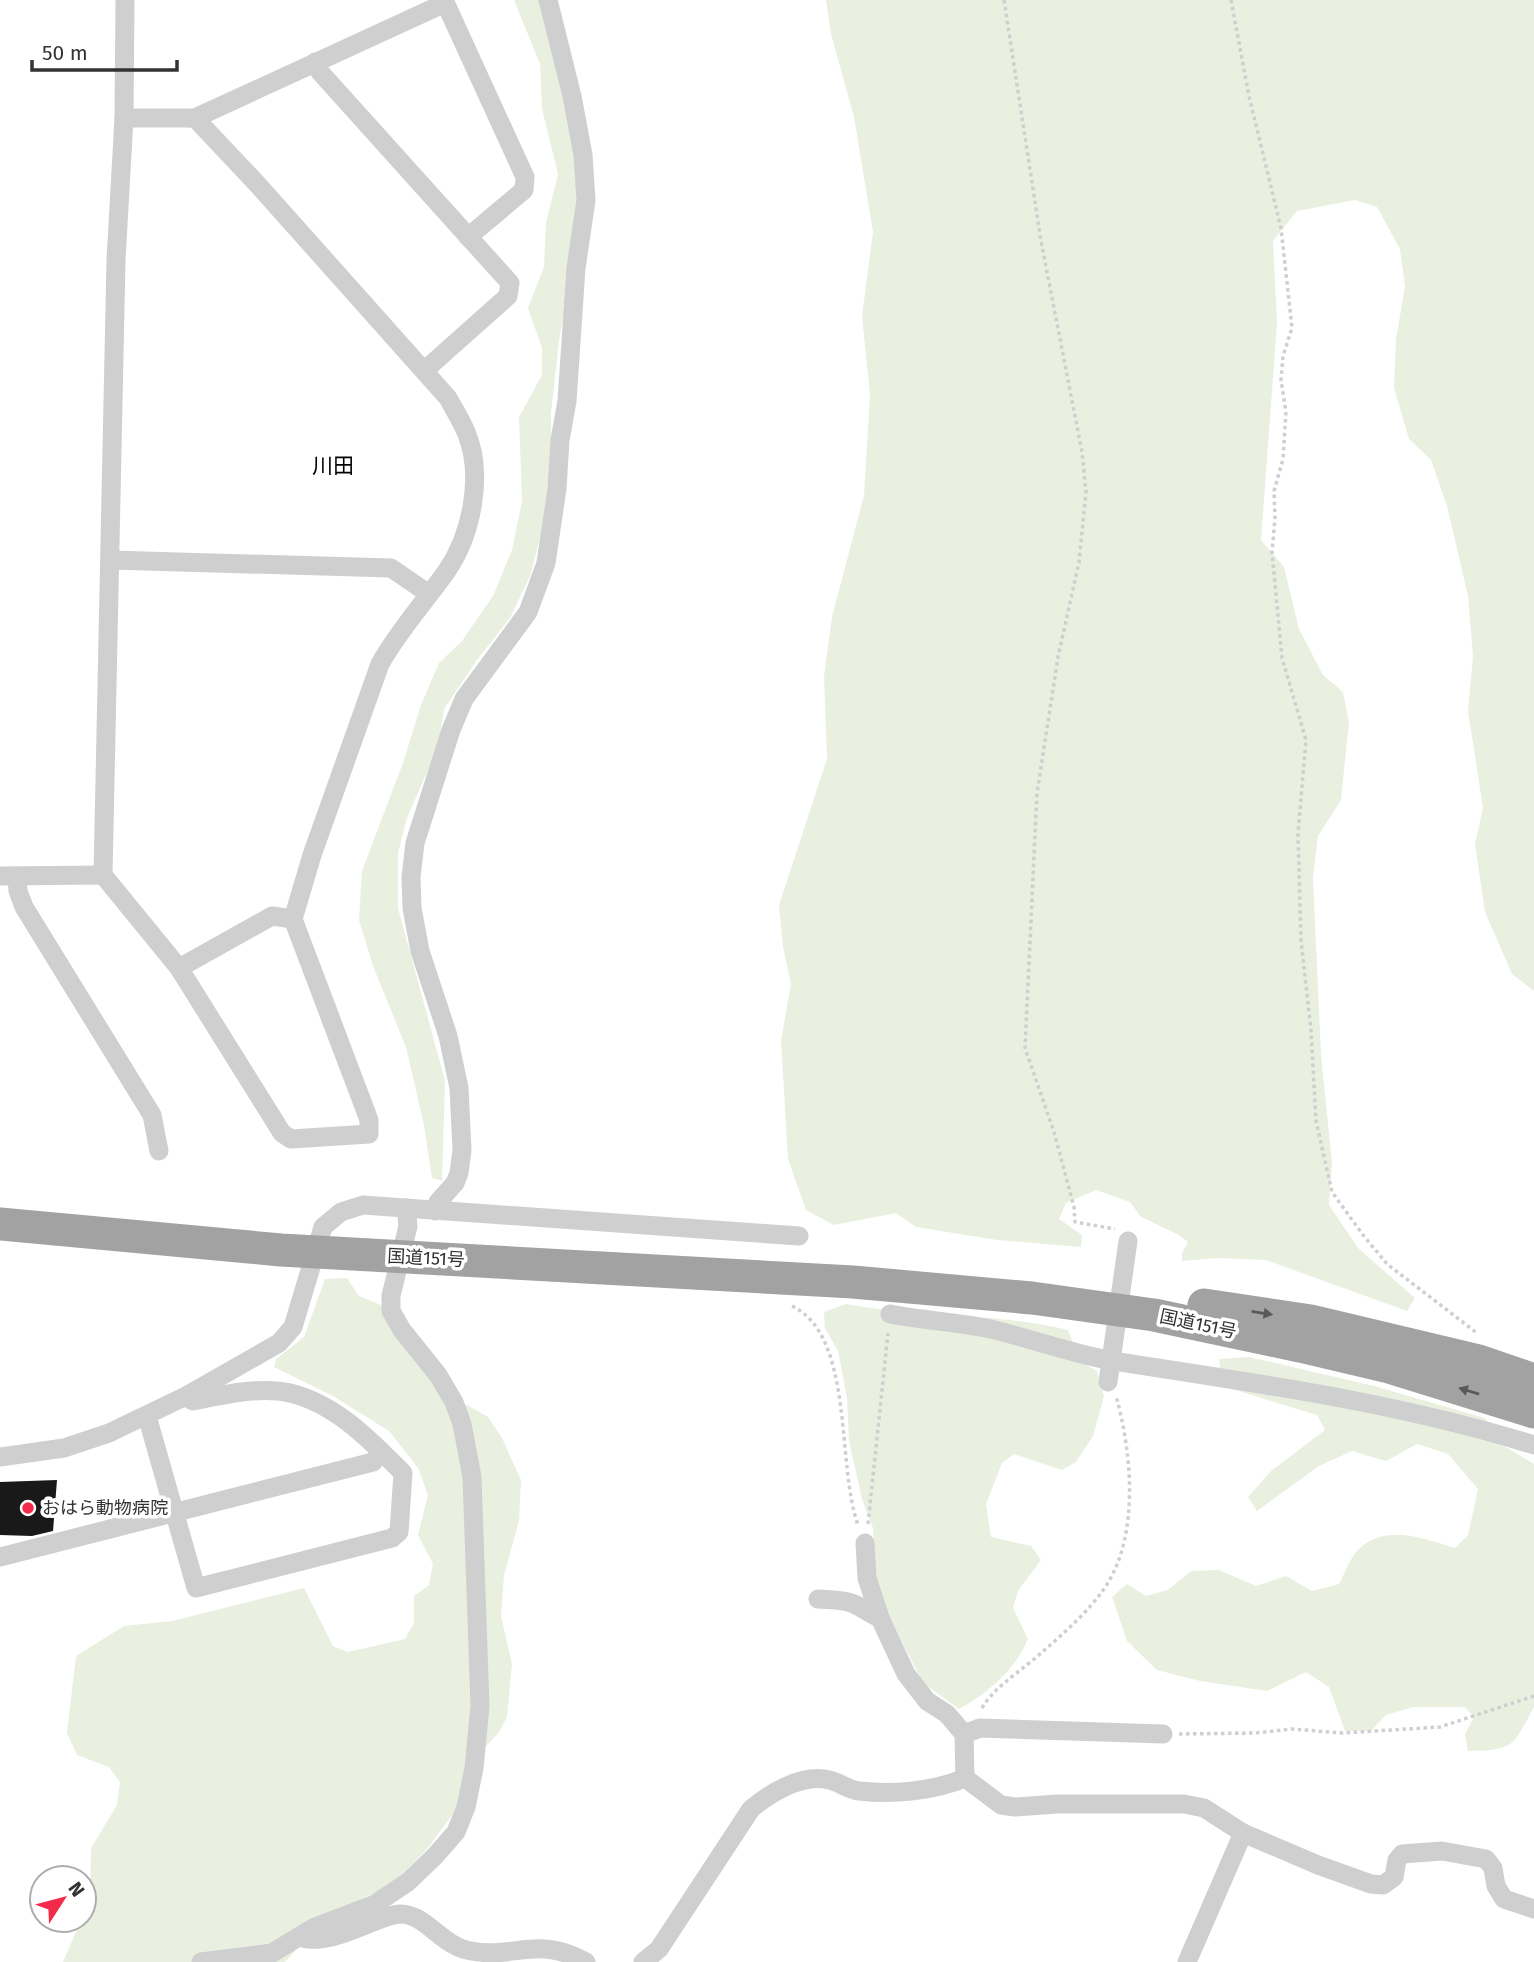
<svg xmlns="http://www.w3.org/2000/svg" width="1534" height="1962" font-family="'Fira Sans','Noto Sans JP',sans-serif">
<rect width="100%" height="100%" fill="#fff"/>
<g fill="#eaf0e0">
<polygon points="514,0 539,0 566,98 584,200 559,341 551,413 551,496 530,576 510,618 477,660 444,709 438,747 407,818 398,853 398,908 445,1081 442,1181 432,1178 424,1125 406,1047 373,966 359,920 362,871 403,763 421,705 439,663 462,641 493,596 512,550 522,501 519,417 542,375 542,348 528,308 544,267 546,223 558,174 542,109 540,64"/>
<polygon points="826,0 1534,0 1534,991 1512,974 1485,912 1475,844 1483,808 1468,711 1473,656 1468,596 1447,506 1431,460 1409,439 1394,388 1396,339 1405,287 1400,249 1377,207 1355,200 1297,211 1273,241 1277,323 1261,540 1284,567 1299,629 1323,675 1343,692 1349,722 1341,800 1318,836 1313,878 1321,1055 1332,1163 1329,1205 1358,1248 1415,1298 1407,1311 1266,1260 1217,1258 1182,1261 1182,1253 1188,1242 1177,1234 1141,1217 1130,1202 1096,1190 1066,1203 1059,1219 1082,1235 1081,1247 997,1240 916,1227 896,1213 834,1225 806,1210 788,1159 781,1041 791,984 783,947 779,905 827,759 824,676 832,617 864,495 870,395 862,316 873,232 854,117 831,34"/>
<polygon points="347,1278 359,1296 381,1305 451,1404 467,1405 488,1417 502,1438 521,1480 519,1521 504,1575 501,1616 512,1664 507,1717 499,1732 481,1752 453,1814 427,1849 394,1884 309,1923 296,1950 285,1962 63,1962 81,1920 84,1920 84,1913 90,1899 91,1848 117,1805 120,1782 109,1767 77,1755 67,1733 76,1656 124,1626 172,1621 304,1588 333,1646 348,1652 405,1639 414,1623 414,1596 429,1585 433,1564 418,1535 428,1495 418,1468 389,1431 333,1396 274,1367 276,1359 304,1337 325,1279"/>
<path d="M846 1304C919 1318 995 1312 1068 1330L1080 1361 1097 1371 1104 1396 1093 1436 1076 1462 1062 1470 1014 1454 1002 1463 986 1504 991 1537 1031 1546 1041 1560 1018 1591 1013 1608 1028 1639C1016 1669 987 1694 959 1709L923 1683 877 1593 873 1528 862 1499 849 1441 847 1398 838 1351 825 1328 824 1312Z"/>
<path d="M1249 1357 1374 1386 1485 1418 1501 1444 1534 1464V1707C1512 1747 1515 1750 1468 1751L1465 1734 1474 1717 1465 1707H1413L1386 1715 1371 1731H1345L1329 1687 1306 1672 1267 1691 1200 1681 1157 1670 1127 1641 1112 1597 1127 1584 1146 1596 1168 1590 1191 1571 1219 1570 1256 1586 1286 1576 1312 1591 1339 1584C1345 1573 1350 1557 1359 1549 1386 1523 1424 1539 1455 1548L1468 1535 1478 1489 1448 1454 1417 1444 1386 1461 1352 1451 1319 1466 1257 1511 1248 1497 1271 1471 1325 1430 1317 1415 1222 1386 1219 1359Z"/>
</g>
<polygon fill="#191919" points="57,1480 53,1531 32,1536 0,1535 0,1482"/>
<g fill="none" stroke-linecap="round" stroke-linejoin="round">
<g stroke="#cfcfcf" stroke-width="3.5" stroke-dasharray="3.5 3.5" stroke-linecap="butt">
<polyline points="1004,0 1041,241 1082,452 1086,492 1079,562 1058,657 1037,793 1025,1048 1054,1132 1074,1207 1075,1222 1115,1229"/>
<polyline points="1231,0 1249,96 1281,228 1292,328 1283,356 1281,380 1286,412 1283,459 1274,491 1275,519 1272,552 1282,658 1306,740 1298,834 1301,941 1311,1030 1316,1121 1332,1192 1363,1235 1387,1264 1477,1333"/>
<path d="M792 1306C855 1336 836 1465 858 1525"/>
<polyline points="868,1524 888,1333"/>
<path d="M982 1708C996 1685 1020 1672 1040 1654 1063 1634 1087 1613 1104 1589 1140 1537 1132 1453 1116 1396"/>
<polyline points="1179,1734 1255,1733 1292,1729 1342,1733 1440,1727 1534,1696"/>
</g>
<g stroke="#cfcfcf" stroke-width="19">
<path d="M125 0 124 118 116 260 103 875 179 968 282 1133 291 1139 369 1134V1120L293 919 312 855 380 664C399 630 424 603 446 572 472 535 484 474 466 432 461 420 454 409 448 398L259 186 195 118"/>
<polyline points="444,0 525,177 524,190 468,237"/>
<polyline points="315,62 320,72 510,283 508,296 425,370"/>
<polyline points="124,118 195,118 445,3"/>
<polyline points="110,560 391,568 429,594"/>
<polyline points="0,876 103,875"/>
<polyline points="17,876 18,891 24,907 152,1115 159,1151"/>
<polyline points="179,968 272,916 293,919"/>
<polyline points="435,1211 438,1202 455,1183 459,1173 462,1150 459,1088 448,1036 420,951 412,908 411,877 415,843 451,730 464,699 528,612 546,563 557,489 560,440 567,401 576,268 586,200 583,155 572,96 548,0"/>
<path d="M890 1314C925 1321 961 1322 995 1330 1035 1340 1073 1354 1113 1361 1255 1383 1396 1402 1534 1445"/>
<polyline points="1108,1382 1128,1241"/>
<path d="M147 1416 196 1588 392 1538 399 1532 403 1473C371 1441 336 1404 290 1393 260 1386 223 1395 193 1401L186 1397"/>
<polyline points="0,1457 64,1448 109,1433 186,1396 279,1343 293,1327 323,1227 341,1212 363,1205 799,1236"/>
<polyline points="865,1543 867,1578 880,1618"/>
<polyline points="0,1557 373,1462 381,1452"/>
<path d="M818 1599C830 1600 843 1599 854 1604 863 1608 870 1614 880 1618L906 1674 927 1701 947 1714 964 1734 965 1778 1001 1805 1015 1807 1057 1804H1184L1204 1808 1243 1833 1318 1865 1371 1884 1383 1885 1394 1877 1397 1860 1402 1854 1442 1851 1486 1859 1493 1868 1496 1886 1504 1899 1534 1909"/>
<polyline points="964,1734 980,1728 1163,1734"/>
<path d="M303 1938C327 1944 358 1927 381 1919 387 1917 394 1914 401 1914 427 1915 441 1946 471 1951 516 1959 538 1935 586 1962"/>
<polyline points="201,1962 272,1953 315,1927 375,1904 408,1882 435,1856 456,1832 466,1807 474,1768 480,1706 472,1477 462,1424 454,1402 438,1375 402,1330 391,1311 391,1296 408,1226 406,1208"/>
<path d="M643 1962 659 1949 751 1809C770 1793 803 1773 829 1780 839 1782 849 1790 859 1791 893 1795 934 1791 965 1778"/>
<polyline points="1187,1962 1243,1833"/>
</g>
<g stroke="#a2a2a2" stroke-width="33">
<polyline points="0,1224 281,1250 853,1282 1032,1298 1154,1315 1300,1346 1389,1367 1534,1412"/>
<polyline points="1204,1305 1311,1321 1479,1361 1534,1380"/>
</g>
</g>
<defs><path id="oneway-solid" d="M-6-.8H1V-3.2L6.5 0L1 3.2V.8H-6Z" transform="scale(1.75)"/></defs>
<g fill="#595959">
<use href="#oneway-solid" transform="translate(1262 1313) rotate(9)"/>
<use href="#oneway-solid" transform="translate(1469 1391) rotate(-163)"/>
</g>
<circle fill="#f42a4a" stroke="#fff" stroke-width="2.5" cx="28" cy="1508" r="7"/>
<g text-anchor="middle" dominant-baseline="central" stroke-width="7" stroke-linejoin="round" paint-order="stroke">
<g font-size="18" fill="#323232" stroke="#fff">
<text transform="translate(426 1258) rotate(3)">国道151号</text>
<text transform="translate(1198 1324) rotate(12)">国道151号</text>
</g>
<g font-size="18" fill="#323232" stroke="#fff" text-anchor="start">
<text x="42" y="1508">おはら動物病院</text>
</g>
<g font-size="21" fill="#000" stroke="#fff">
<text x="333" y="466">川田</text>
</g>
</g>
<g transform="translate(63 1899) rotate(54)"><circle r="33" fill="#ffffff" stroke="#adadad" stroke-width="2"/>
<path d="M0-5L12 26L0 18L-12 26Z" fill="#f42a4a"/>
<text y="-10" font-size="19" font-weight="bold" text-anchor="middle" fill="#323232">N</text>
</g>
<path d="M32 60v10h145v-10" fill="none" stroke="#323232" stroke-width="3.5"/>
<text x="42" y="60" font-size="21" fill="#323232" stroke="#ffffff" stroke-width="5" paint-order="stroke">50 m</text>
</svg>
